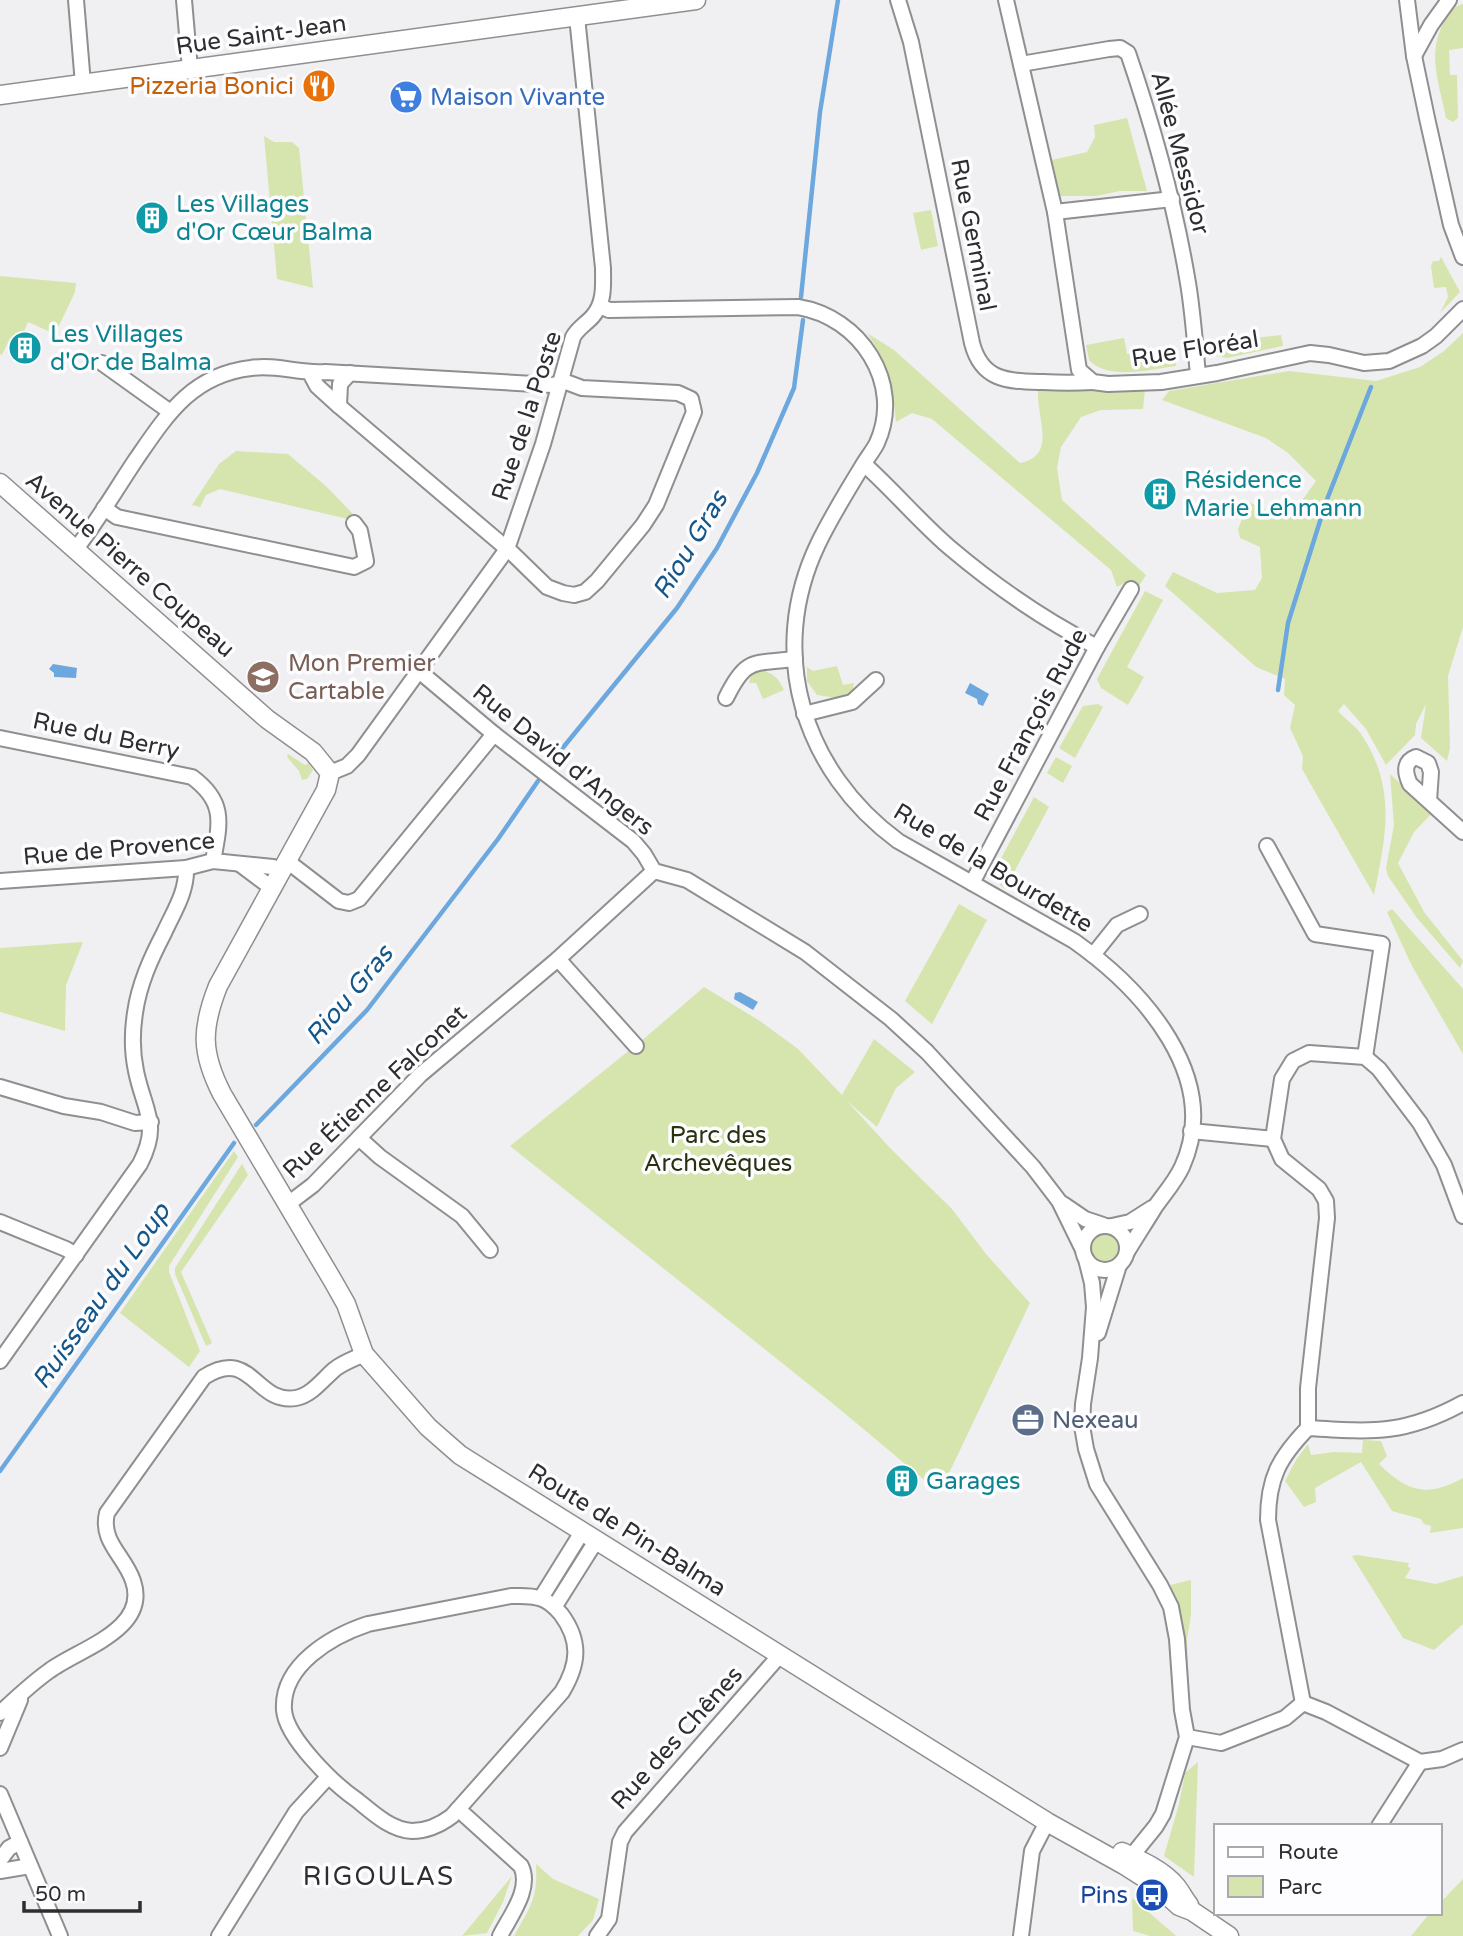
<svg xmlns="http://www.w3.org/2000/svg" width="1463" height="1936" font-family="'Varela Round',sans-serif">
<rect width="100%" height="100%" fill="#f0f0f2"/>
<g fill="#d5e5ad">
<path d="M1463 4V48L1449 50 1450 75H1457L1458 118 1453 122 1446 118C1439 81 1425 51 1447 17 1452 10 1454 6 1463 4Z"/>
<polygon points="1127,118 1147,191 1120,191 1096,196 1060,196 1052,160 1087,152 1095,137 1094,125"/>
<polygon points="264,136 274,142 292,142 299,148 313,288 277,279"/>
<polygon points="931,210 938,246 921,250 913,213"/>
<polygon points="1441,257 1460,292 1440,313 1448,297 1446,287 1434,288 1431,266 1433,261 1439,261"/>
<polygon points="0,276 76,283 75,292 55,334 28,322 19,342 10,338 2,355 0,354"/>
<path d="M867 333 894 350 1020 463C1058 456 1036 417 1038 390H1145L1143 409 1101 410 1081 417 1061 447 1057 468 1062 500 1146 575 1136 590 1126 582 1117 587 1111 570 932 419 912 413 896 422C892 382 890 367 867 333Z"/>
<path d="M1463 333V627L1448 676 1450 748 1447 761 1421 738 1426 704 1416 724 1415 735 1386 765 1366 729 1344 704 1338 711C1345 719 1355 725 1361 734 1397 788 1386 836 1374 895L1302 769 1303 756 1290 728 1295 705 1284 695 1285 679 1256 667 1165 586 1173 572 1217 593 1255 590 1262 578 1260 547 1240 538 1238 529 1249 502 1281 517 1291 516 1316 481 1288 453 1266 438 1162 400 1169 391 1289 371 1376 381 1420 367 1444 351Z"/>
<polygon points="1281,335 1283,346 1227,358 1213,355 1206,344"/>
<path d="M1124 338 1127 354 1175 350 1176 366C1151 369 1108 381 1089 360L1086 345Z"/>
<polygon points="236,451 288,454 327,487 353,514 348,519 220,489 206,495 200,507 192,505 219,464"/>
<polygon points="1145,591 1163,600 1127,667 1144,677 1128,705 1101,688 1097,679"/>
<polygon points="837,666 843,685 854,683 852,693 837,698 817,695 807,681 807,667 813,671"/>
<path d="M760 670C773 673 778 677 784 690L763 699 756 683H749L751 675Z"/>
<polygon points="1098,704 1103,707 1075,758 1059,748 1083,706"/>
<polygon points="288,754 305,765 308,763 313,770 307,779 302,780 299,771 287,757"/>
<polygon points="1056,757 1072,766 1063,783 1047,773"/>
<polygon points="1390,774 1432,813 1414,832 1398,863 1424,912 1463,961 1460,968 1417,918 1388,876 1386,868 1394,825"/>
<polygon points="1034,797 1049,807 1005,889 1000,885 998,864"/>
<polygon points="959,904 987,920 932,1024 905,1001"/>
<polygon points="1392,909 1463,989 1463,1054 1412,966 1387,912"/>
<polygon points="83,942 66,985 65,1031 0,1012 0,948"/>
<polygon points="704,987 760,1021 798,1049 842,1095 874,1039 915,1072 896,1088 877,1127 847,1101 891,1149 952,1209 986,1254 1030,1303 941,1490 937,1486 934,1488 831,1402 510,1146 646,1037"/>
<polygon points="234,1151 238,1157 169,1266 169,1272 200,1351 189,1367 120,1313"/>
<polygon points="242,1164 248,1175 181,1272 212,1343 206,1346 175,1274 175,1268"/>
<circle cx="1104" cy="1247" r="16"/>
<path d="M1363 1440 1381 1441 1387 1456 1379 1464C1408 1492 1426 1498 1463 1478V1528L1430 1533 1431 1526 1424 1524 1421 1519 1392 1511 1361 1462 1315 1488 1316 1502 1304 1507 1285 1481 1296 1460 1308 1444 1311 1455 1334 1452 1362 1453Z"/>
<polygon points="1357,1555 1409,1563 1408,1567 1411,1568 1405,1578 1436,1584 1463,1576 1463,1624 1434,1650 1403,1638 1352,1556"/>
<polygon points="1191,1580 1191,1615 1187,1640 1189,1697 1183,1621 1170,1585"/>
<polygon points="1198,1762 1194,1877 1164,1856 1179,1804 1185,1773"/>
<path d="M536 1864 553 1879 599 1899 593 1920 578 1936H514C530 1907 538 1899 536 1864Z"/>
<polygon points="512,1876 503,1902 487,1933 462,1936"/>
<polygon points="1463,1879 1463,1936 1411,1936 1430,1913 1440,1913 1440,1903"/>
<polygon points="1132,1898 1174,1934 1176,1936 1150,1936 1133,1931"/>
</g>
<g fill="#6ca7de">
<polygon points="53,664 77,668 76,678 54,677 54,673 49,669"/>
<polygon points="970,683 989,694 983,706 978,704 977,699 965,693"/>
<polygon points="740,992 758,1002 753,1010 734,999 735,993"/>
</g>
<g fill="none" stroke-linecap="round" stroke-linejoin="round">
<g stroke="#6ca7de" stroke-width="4.5">
<polyline points="801,297 820,112 838,0"/>
<polyline points="1278,690 1288,623 1326,502 1371,387"/>
<polyline points="552,761 677,608 717,548 757,473 794,388 803,320"/>
<polyline points="256,1125 367,1010 498,839 538,781"/>
<polyline points="0,1471 234,1143"/>
</g>
<defs>
<g id="minor">
<polyline points="76,0 83,84"/>
<polyline points="184,0 190,69"/>
<path d="M898 0 911 42 972 343C982 382 1009 381 1043 382 1060 383 1076 383 1093 382"/>
<polyline points="1006,0 1055,212 1079,370 1093,382 1108,384 1161,382 1217,373 1310,353 1329,355 1364,363 1389,361 1422,346 1436,336 1463,309"/>
<polyline points="1407,0 1414,56 1427,118 1451,225 1463,257"/>
<polyline points="1414,56 1431,25 1449,0"/>
<path d="M1021 64 1109 49 1120 48 1128 53C1154 129 1175 205 1188 283 1193 313 1195 344 1198 375"/>
<polyline points="1055,212 1172,199"/>
<path d="M600 306 609 310 798 307C860 317 904 383 877 443 873 451 867 458 863 465 847 491 831 517 818 544 766 653 803 771 898 841L1074 941C1142 989 1223 1077 1182 1167 1175 1182 1164 1194 1155 1207 1146 1222 1136 1237 1127 1252"/>
<polyline points="102,363 169,411"/>
<polyline points="339,406 340,384 350,373"/>
<path d="M864 464C893 490 919 521 949 547 995 586 1044 620 1097 647"/>
<polyline points="104,508 117,517 354,567 366,561 360,531 354,523"/>
<path d="M75 550C97 522 115 491 135 461 166 416 191 375 251 368 276 364 300 374 325 372L552 385 566 382 582 388 678 393 691 399 694 412 656 505 643 525 597 581 585 592 574 595 563 593 547 587 512 553 339 406 317 386 310 373"/>
<polyline points="419,671 494,734 633,841 644,854 654,871 687,880 805,952 891,1019 927,1052 1033,1167 1059,1201 1083,1250"/>
<path d="M726 698C746 657 753 664 795 659"/>
<polyline points="804,714 852,702 876,680"/>
<path d="M0 738 192 777C226 802 220 823 213 861"/>
<path d="M330 773 347 766 358 755 507 549 543 444 573 337C578 328 586 324 593 316 605 302 603 285 603 268L577 17"/>
<path d="M1429 801 1431 772 1428 763 1416 757C1403 762 1405 773 1410 784L1463 832"/>
<polyline points="1267,846 1315,934 1382,944 1365,1057"/>
<polyline points="287,861 339,901 349,903 359,899 494,734"/>
<polyline points="241,865 273,889"/>
<polyline points="0,881 186,868 213,861 273,867 282,872"/>
<polyline points="972,883 1097,647 1131,589"/>
<polyline points="1093,955 1117,925 1140,914"/>
<polyline points="558,959 636,1046"/>
<polyline points="0,1087 64,1106 101,1112 135,1123 151,1122"/>
<polyline points="1191,1131 1273,1139"/>
<polyline points="359,1138 380,1157 462,1216 490,1250"/>
<polyline points="288,1204 313,1185 420,1075 558,959 654,871"/>
<polyline points="1063,1204 1085,1219 1103,1225"/>
<polyline points="0,1222 66,1249 76,1255"/>
<circle cx="1105" cy="1248" r="22"/>
<polyline points="1112,1226 1130,1222 1152,1208"/>
<polyline points="1086,1259 1092,1283 1094,1307 1090,1358 1083,1404 1082,1426 1086,1449 1097,1484 1160,1585 1171,1607 1177,1639 1182,1710 1187,1737 1163,1814 1156,1826 1126,1863"/>
<polyline points="1098,1333 1119,1265"/>
<path d="M0 1361 140 1164C161 1123 144 1111 136 1071 132 1052 132 1032 135 1013 139 984 151 958 164 933 174 911 187 892 186 868"/>
<path d="M1308 1428C1372 1432 1405 1435 1463 1403"/>
<path d="M511 1596C520 1596 530 1595 539 1598 548 1600 555 1607 561 1614 581 1641 579 1664 562 1692L452 1816C440 1825 427 1831 412 1831 391 1830 373 1813 357 1800 335 1785 286 1738 284 1710 281 1665 332 1636 368 1624Z"/>
<polyline points="541,1598 582,1532"/>
<polyline points="555,1606 596,1541"/>
<path d="M1303 1703 1268 1520C1268 1478 1279 1458 1308 1428V1388L1327 1218 1326 1201 1319 1189 1282 1159 1273 1139 1282 1079 1293 1061 1309 1053 1365 1057 1379 1069 1420 1123 1444 1165 1463 1216"/>
<polyline points="1303,1703 1326,1712 1420,1762 1442,1759 1463,1750"/>
<path d="M0 1713C15 1699 32 1683 49 1671 78 1649 150 1630 133 1581 125 1556 100 1542 107 1513L204 1377C252 1346 255 1405 296 1398 312 1395 323 1379 335 1369 344 1362 354 1359 364 1354"/>
<polyline points="1187,1737 1221,1743 1285,1718 1303,1703"/>
<polyline points="0,1748 20,1700"/>
<polyline points="0,1794 60,1936"/>
<path d="M458 1809 521 1866C532 1889 510 1916 500 1936"/>
<polyline points="1379,1826 1420,1762"/>
<polyline points="0,1860 9,1848 20,1842"/>
<polyline points="0,1871 30,1866"/>
<polyline points="219,1936 296,1812 328,1777"/>
<polyline points="597,1936 609,1919 620,1842 625,1832 780,1655"/>
<polyline points="1021,1936 1032,1851 1047,1822"/>
</g>
<g id="tertiary">
<polyline points="0,95 696,0"/>
<path d="M0 483 267 719 313 752 330 773 326 790 218 986C201 1029 201 1053 222 1094L333 1281 346 1304 364 1354 428 1427 460 1455 1047 1822 1124 1865 1157 1886 1179 1906 1192 1911 1229 1936"/>
<path d="M1122 1852C1140 1860 1163 1870 1176 1886 1181 1892 1184 1899 1189 1905"/>
</g>
</defs>
<use href="#minor" stroke="#8f8f91" stroke-width="18"/>
<use href="#tertiary" stroke="#8f8f91" stroke-width="21"/>
<use href="#minor" stroke="#fff" stroke-width="14"/>
<use href="#tertiary" stroke="#fff" stroke-width="18"/>
</g>
<defs>
<symbol id="restaurant-disc" viewBox="-11 -11 22 22"><circle r="9.5" fill="#e8710a" stroke="#fdfdff"/><path d="M-5-6h1v4h1v-4h1v4h1v-4h1v5L-1.5 .5V6h-2V.5L-5-1ZM5-6V6H3V1.5H1.5Q1.5-4 5-6Z" fill="#fff"/></symbol>
<symbol id="supermarket-disc" viewBox="-11 -11 22 22"><circle r="9.5" fill="#3f7fe0" stroke="#fdfdff"/><path d="M-6-5.5h2.5l.6 2H6L4.5 2H-2.5L-4.4-4H-6ZM-1.5 3.2a1.3 1.3 0 1 0 .1 0ZM3 3.2a1.3 1.3 0 1 0 .1 0Z" fill="#fff"/></symbol>
<symbol id="building-disc" viewBox="-11 -11 22 22"><circle r="9.5" fill="#0f9aa8" stroke="#fdfdff"/><path d="M-4-6H4V6H1V3H-1V6H-4ZM-2.5-4.3h1.7v1.8h-1.7ZM.8-4.3h1.7v1.8H.8ZM-2.5-1h1.7V.8h-1.7ZM.8-1h1.7V.8H.8Z" fill="#fff"/></symbol>
<symbol id="school-disc" viewBox="-11 -11 22 22"><circle r="9.5" fill="#8d6e63" stroke="#fdfdff"/><path d="M0-5L7-2L0 1L-7-2ZM-4 1L0 2.5L4 1V4Q0 6-4 4Z" fill="#fff"/></symbol>
<symbol id="office-disc" viewBox="-11 -11 22 22"><circle r="9.5" fill="#5c6f8a" stroke="#fdfdff"/><path d="M-6-3h4V-5.5h4V-3h4V5H-6ZM-1-4.5V-3h2v-1.5ZM-6 0V1H6V0Z" fill="#fff"/></symbol>
<symbol id="bus-disc" viewBox="-11 -11 22 22"><circle r="9.5" fill="#1a4fb4" stroke="#fdfdff"/><path d="M-5-6H5V4H4V6H2V4H-2V6H-4V4H-5ZM-3.5-4V0h7V-4ZM-3.5 1.2v1.5H-2V1.2ZM2 1.2v1.5H3.5V1.2Z" fill="#fff"/></symbol>
</defs>
<g fill-rule="evenodd">
<use href="#restaurant-disc" x="300" y="67" width="38" height="38"/>
<use href="#supermarket-disc" x="387" y="78" width="38" height="38"/>
<use href="#building-disc" x="133" y="199" width="38" height="38"/>
<use href="#building-disc" x="6" y="329" width="38" height="38"/>
<use href="#building-disc" x="1141" y="475" width="38" height="38"/>
<use href="#school-disc" x="244" y="658" width="38" height="38"/>
<use href="#office-disc" x="1009" y="1401" width="38" height="38"/>
<use href="#building-disc" x="883" y="1462" width="38" height="38"/>
<use href="#bus-disc" x="1133" y="1876" width="38" height="38"/>
</g>
<g text-anchor="middle" dominant-baseline="central" stroke-width="7" stroke-linejoin="round" paint-order="stroke">
<g font-size="24" fill="#2e2e2f" stroke="#fdfdff">
<text transform="translate(261 35) rotate(-8)">Rue Saint-Jean</text>
<text transform="translate(1180 153) rotate(75)">Allée Messidor</text>
<text transform="translate(973 235) rotate(79)">Rue Germinal</text>
<text transform="translate(1195 349) rotate(-9)">Rue Floréal</text>
<text transform="translate(527 416) rotate(-72)">Rue de la Poste</text>
<text transform="translate(130 565) rotate(41)">Avenue Pierre Coupeau</text>
<text transform="translate(1031 725) rotate(-62)">Rue François Rude</text>
<text transform="translate(106 736) rotate(12)">Rue du Berry</text>
<text transform="translate(563 760) rotate(39)">Rue David d'Angers</text>
<text transform="translate(119 849) rotate(-5)">Rue de Provence</text>
<text transform="translate(993 868) rotate(31)">Rue de la Bourdette</text>
<text transform="translate(375 1092) rotate(-43)">Rue Étienne Falconet</text>
<text transform="translate(627 1530) rotate(32)">Route de Pin-Balma</text>
<text transform="translate(677 1738) rotate(-48)">Rue des Chênes</text>
</g>
<g font-size="24" fill="#c56008" stroke="#fdfdff" text-anchor="end">
<text x="294" y="86">Pizzeria Bonici</text>
</g>
<g font-size="24" fill="#366cbe" stroke="#fdfdff" text-anchor="start">
<text x="430" y="97">Maison Vivante</text>
</g>
<g font-size="24" fill="#0d838f" stroke="#fdfdff" text-anchor="start">
<text x="176" y="204">Les Villages<tspan x="176" dy="28">d'Or Cœur Balma</tspan></text>
<text x="50" y="334">Les Villages<tspan x="50" dy="28">d'Or de Balma</tspan></text>
<text x="1184" y="480">Résidence<tspan x="1184" dy="28">Marie Lehmann</tspan></text>
<text x="926" y="1481">Garages</text>
</g>
<g font-size="24" fill="#785e54" stroke="#fdfdff" text-anchor="start">
<text x="288" y="663">Mon Premier<tspan x="288" dy="28">Cartable</tspan></text>
</g>
<g font-size="24" fill="#293111" stroke="#fdfdff">
<text x="718" y="1135">Parc des<tspan x="718" dy="28">Archevêques</tspan></text>
</g>
<g font-size="24" fill="#4e5e75" stroke="#fdfdff" text-anchor="start">
<text x="1052" y="1420">Nexeau</text>
</g>
<g font-size="24" fill="#164399" stroke="#fdfdff" text-anchor="end">
<text x="1128" y="1895">Pins</text>
</g>
<g font-size="26" font-style="italic" fill="#155689" stroke="#fdfdff">
<text transform="translate(690 545) rotate(-59)">Riou Gras</text>
<text transform="translate(349 995) rotate(-50)">Riou Gras</text>
<text transform="translate(101 1296) rotate(-55)">Ruisseau du Loup</text>
</g>
<g font-size="26" letter-spacing="2" fill="#2e2e2f" stroke="#fdfdff">
<text x="379" y="1876">RIGOULAS</text>
</g>
</g>
<rect x="1214" y="1824" width="228" height="91" fill="#fdfdff" stroke="#aaaaac" stroke-width="2"/>
<rect x="1228" y="1847" width="35" height="10" fill="#ffffff" stroke="#aaaaac" stroke-width="2"/>
<text x="1278" y="1859" font-size="21" fill="#2e2e2f">Route</text>
<rect x="1228" y="1876" width="35" height="21" fill="#d5e5ad" stroke="#aaaaac" stroke-width="2"/>
<text x="1278" y="1894" font-size="21" fill="#2e2e2f">Parc</text>
<path d="M24 1901v10h116v-10" fill="none" stroke="#2e2e2f" stroke-width="3.5"/>
<text x="35" y="1901" font-size="21" fill="#2e2e2f" stroke="#fdfdff" stroke-width="5" paint-order="stroke">50 m</text>
</svg>
